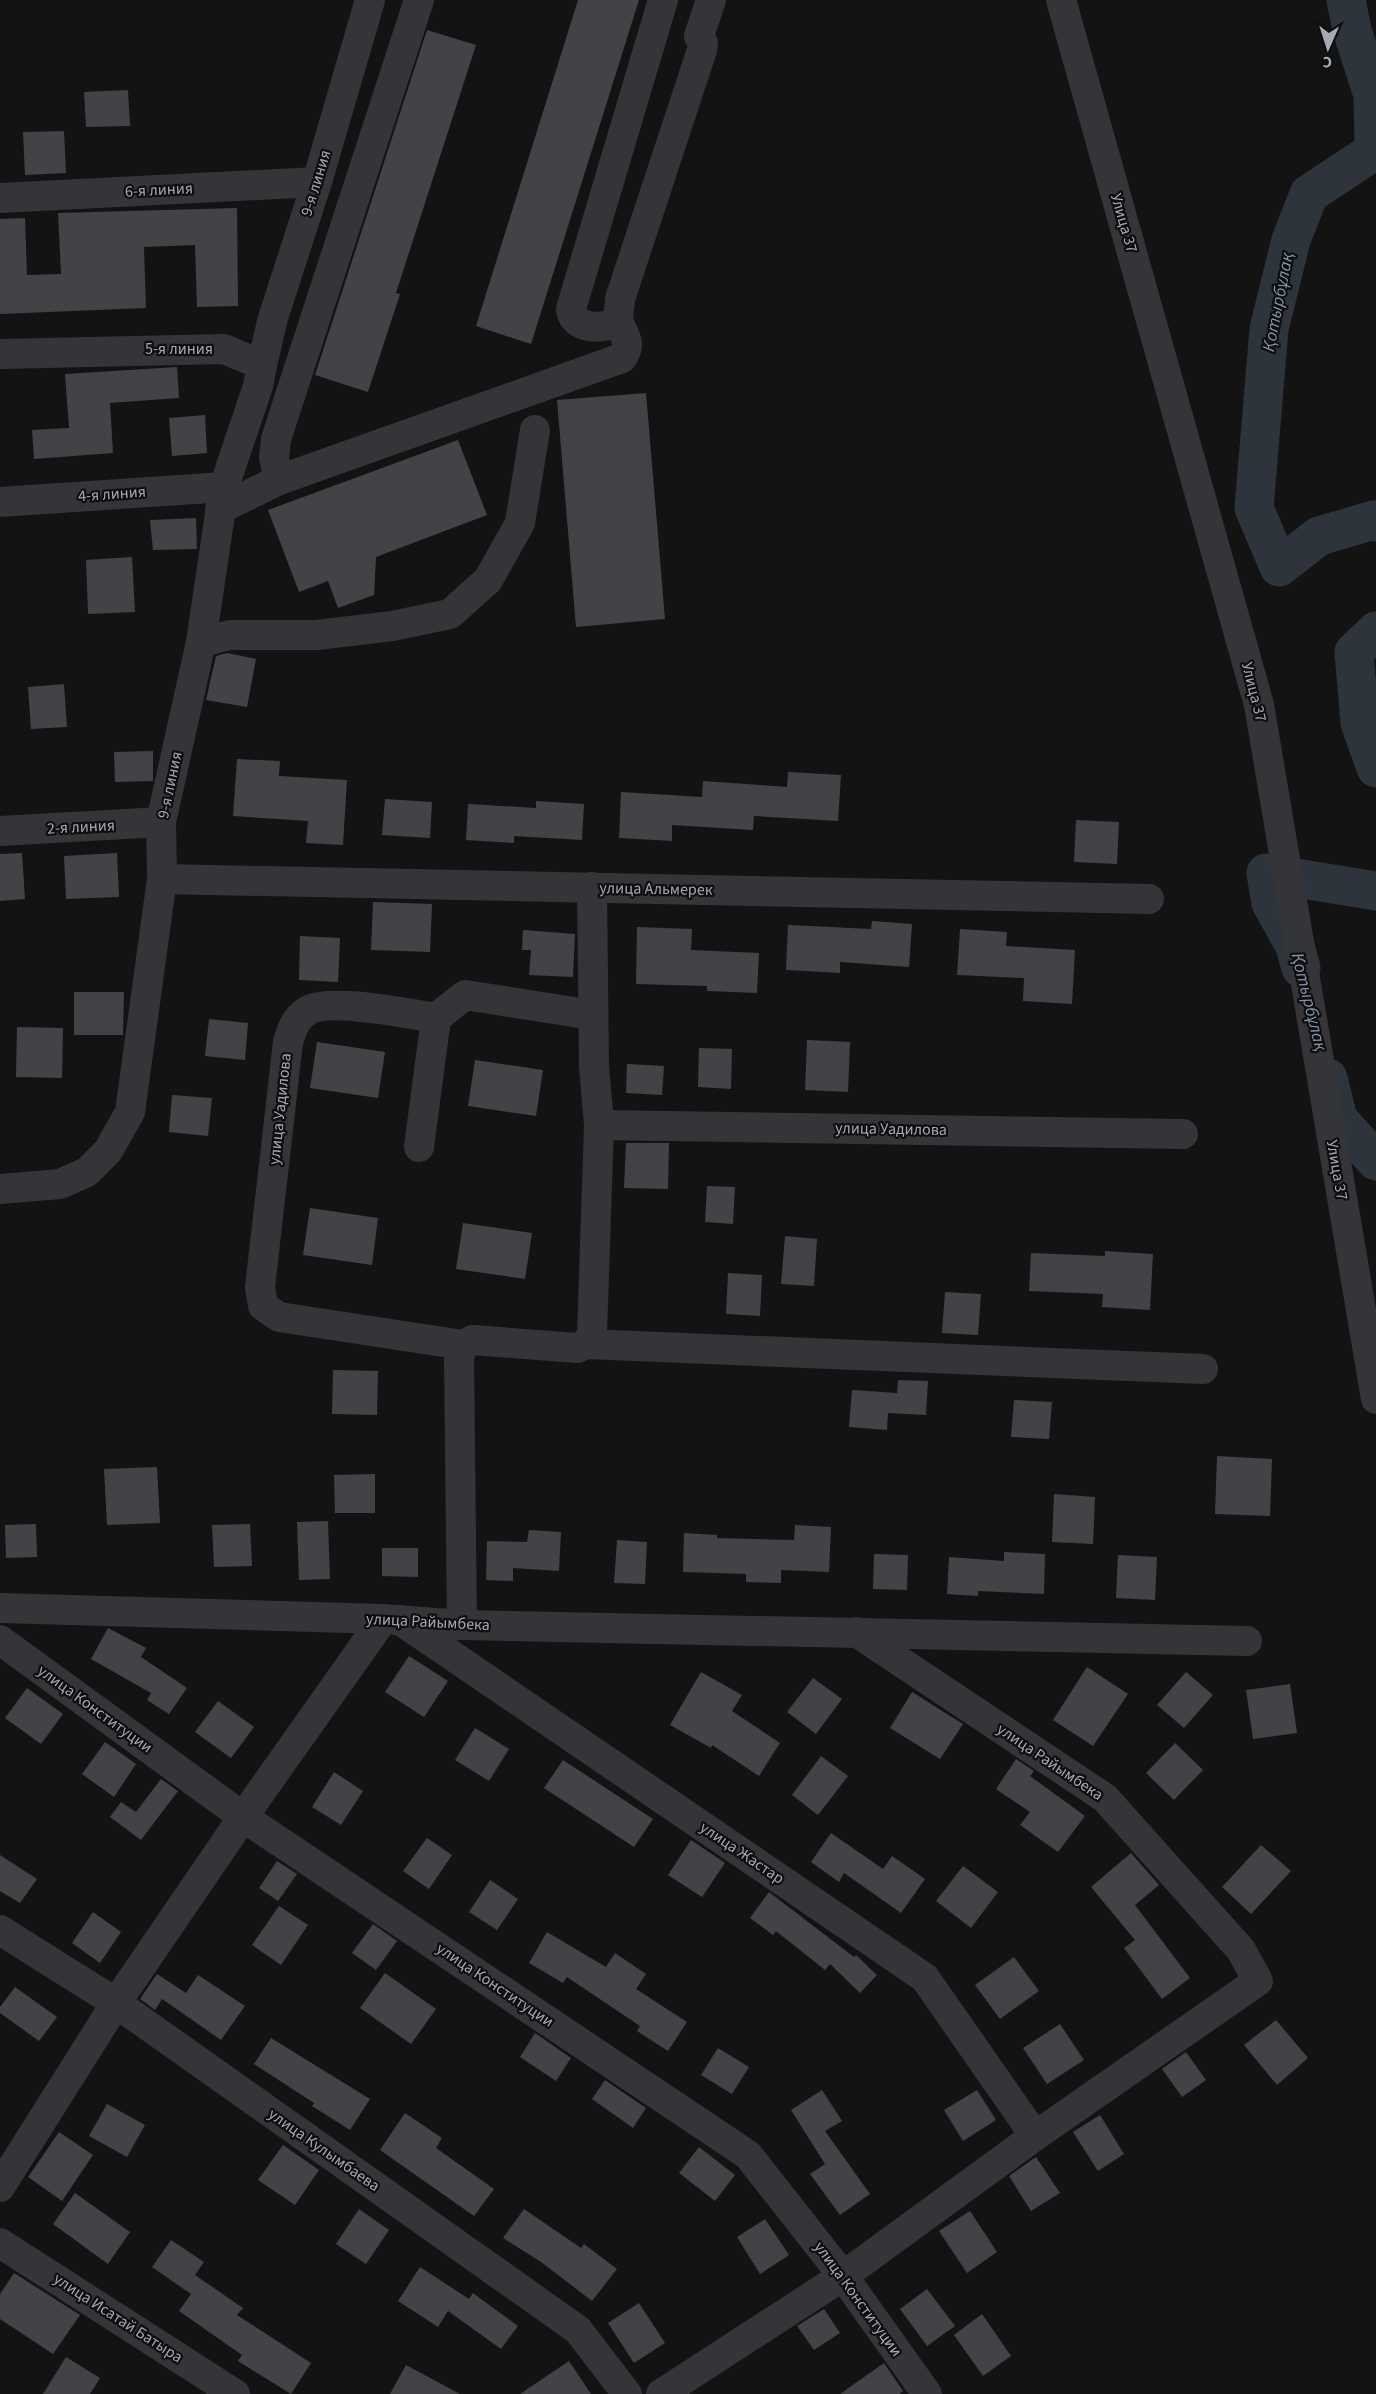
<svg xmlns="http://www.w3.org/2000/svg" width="1376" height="2394" font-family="'Source Sans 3',sans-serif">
<rect width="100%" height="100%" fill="#131314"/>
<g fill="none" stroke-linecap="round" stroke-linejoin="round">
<g stroke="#2e343b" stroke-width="39">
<polyline points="1346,0 1352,30 1373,95 1374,151 1309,194 1291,240 1269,329 1254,508 1279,567 1319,536 1374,520 1376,522"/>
<polyline points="1376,631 1354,652 1360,723 1376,768"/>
<polyline points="1301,968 1295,946 1271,903 1266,873 1376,891"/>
<polyline points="1328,1078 1338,1119 1376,1161"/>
</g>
</g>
<g fill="#424347">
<polygon points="578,0 639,0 531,344 476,326"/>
<polygon points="427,30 476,45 396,293 400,294 368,392 315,375"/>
<polygon points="128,90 130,126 86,127 84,92"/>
<polygon points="64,131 66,173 25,175 23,132"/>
<polygon points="237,208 238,306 197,307 195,245 144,247 146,308 0,314 0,219 25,218 27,275 61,274 58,213"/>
<polygon points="177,367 179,398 110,403 113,453 34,459 32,430 69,428 65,374"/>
<polygon points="646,393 665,619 576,627 557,400"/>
<polygon points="205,415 207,453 172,456 169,418"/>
<polygon points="458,440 487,515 376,557 374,595 338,608 328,581 299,592 268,510"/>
<polygon points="196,518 197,549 153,550 150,520"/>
<polygon points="132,557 135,612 88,614 86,560"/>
<polygon points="227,653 256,659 247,707 206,700 216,656"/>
<polygon points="64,684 67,727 31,729 28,687"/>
<polygon points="153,751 153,781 115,782 114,752"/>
<polygon points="237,759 280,761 279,776 347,780 343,845 306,843 308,821 233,816"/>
<polygon points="788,772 841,775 838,821 754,816 753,830 672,825 672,841 619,838 621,792 702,797 703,781 787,787"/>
<polygon points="385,799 432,802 430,838 382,835"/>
<polygon points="536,801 584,804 582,840 514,836 514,843 466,840 468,804 536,808"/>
<polygon points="1076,820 1119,822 1117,864 1074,862"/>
<polygon points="22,853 25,899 0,901 0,854"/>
<polygon points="117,853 119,897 66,899 64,856"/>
<polygon points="373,902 432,904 430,952 371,950"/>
<polygon points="872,921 912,924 909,967 840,962 840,973 786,970 788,925 871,929"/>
<polygon points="637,927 692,929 691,950 759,953 757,993 707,991 707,986 636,984"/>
<polygon points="960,929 1007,932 1006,946 1075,950 1072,1004 1023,1001 1024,978 957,975"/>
<polygon points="523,930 575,934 573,977 529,975 531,950 522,950"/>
<polygon points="300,936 340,938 338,982 299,980"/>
<polygon points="74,992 124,992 123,1035 74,1035"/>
<polygon points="209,1019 248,1023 245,1060 205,1056"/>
<polygon points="17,1027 63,1028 62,1078 16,1077"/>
<polygon points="807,1040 850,1042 848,1092 805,1090"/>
<polygon points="317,1042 385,1052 378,1098 310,1088"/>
<polygon points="699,1048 732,1049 731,1089 698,1087"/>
<polygon points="475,1060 543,1070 536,1116 468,1106"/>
<polygon points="627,1064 664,1066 662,1095 626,1093"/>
<polygon points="172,1095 212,1098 208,1136 169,1132"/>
<polygon points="626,1143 669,1143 668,1189 624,1188"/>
<polygon points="707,1186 735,1187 733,1224 705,1222"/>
<polygon points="310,1208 378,1218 372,1265 303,1255"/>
<polygon points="463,1223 532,1233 525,1279 456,1269"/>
<polygon points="785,1236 817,1239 814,1286 781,1284"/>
<polygon points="1105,1251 1153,1254 1150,1310 1102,1307 1103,1294 1029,1291 1031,1253 1105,1256"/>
<polygon points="728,1273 762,1275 760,1316 726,1314"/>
<polygon points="945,1292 981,1294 978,1335 942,1333"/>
<polygon points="333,1370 378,1371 377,1415 332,1414"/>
<polygon points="898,1380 928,1381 926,1415 888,1413 887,1430 849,1427 852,1390 897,1393"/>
<polygon points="1014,1400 1052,1402 1049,1439 1011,1437"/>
<polygon points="1217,1456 1272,1459 1270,1516 1215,1514"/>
<polygon points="157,1467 160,1523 107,1525 104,1469"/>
<polygon points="375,1474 375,1513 335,1513 334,1475"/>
<polygon points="1054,1494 1095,1497 1093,1544 1052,1542"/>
<polygon points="328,1521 330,1579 299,1580 297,1522"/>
<polygon points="36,1524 37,1557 6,1558 5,1525"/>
<polygon points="250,1524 252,1566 214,1567 212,1525"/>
<polygon points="795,1525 831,1527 829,1572 781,1570 781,1583 746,1582 746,1574 683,1572 684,1533 717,1535 717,1538 794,1540"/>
<polygon points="529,1530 561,1532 559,1571 513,1568 513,1581 486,1580 487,1541 527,1542"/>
<polygon points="617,1540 647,1542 645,1584 614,1583"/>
<polygon points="382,1548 418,1548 418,1577 382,1576"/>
<polygon points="1004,1552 1045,1554 1044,1594 978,1591 978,1596 947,1594 949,1557 1004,1561"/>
<polygon points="874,1554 908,1555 907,1590 873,1589"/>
<polygon points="1118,1555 1157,1557 1155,1600 1116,1598"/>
<polygon points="108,1628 146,1648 141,1657 187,1688 169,1714 147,1700 151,1693 91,1659"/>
<polygon points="409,1656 448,1681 424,1717 385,1692"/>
<polygon points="1087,1667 1128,1694 1093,1746 1053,1720"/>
<polygon points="701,1672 742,1695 732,1711 780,1743 759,1776 712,1745 711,1748 670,1725"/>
<polygon points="1186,1672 1213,1695 1184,1728 1157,1705"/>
<polygon points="813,1678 842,1699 816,1734 787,1712"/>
<polygon points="1290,1684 1297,1733 1253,1739 1246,1690"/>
<polygon points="27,1688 63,1714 41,1744 5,1718"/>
<polygon points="912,1692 963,1724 940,1759 890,1728"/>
<polygon points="218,1701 254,1727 231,1758 195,1732"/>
<polygon points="475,1728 509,1749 489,1781 455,1760"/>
<polygon points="105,1742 136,1764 114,1797 82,1774"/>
<polygon points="1175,1743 1203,1770 1174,1800 1146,1773"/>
<polygon points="821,1756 848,1776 818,1815 792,1795"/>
<polygon points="1016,1759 1034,1771 1030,1776 1085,1816 1058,1852 1020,1825 1030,1812 996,1789"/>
<polygon points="563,1760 653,1819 634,1847 544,1788"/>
<polygon points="334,1772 363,1791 341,1825 312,1807"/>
<polygon points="161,1779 178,1791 141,1840 110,1817 121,1802 136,1812"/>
<polygon points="831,1833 883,1869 892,1856 925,1879 901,1913 844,1873 839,1882 811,1862"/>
<polygon points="427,1838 452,1855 429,1889 403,1871"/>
<polygon points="691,1840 725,1863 702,1897 668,1875"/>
<polygon points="1261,1845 1291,1871 1251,1914 1222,1887"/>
<polygon points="1131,1853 1159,1885 1135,1905 1190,1978 1162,1999 1124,1948 1135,1940 1091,1887"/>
<polygon points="0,1855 37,1879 20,1903 0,1891"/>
<polygon points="277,1861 297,1874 278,1901 259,1888"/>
<polygon points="963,1866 998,1892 971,1928 936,1901"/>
<polygon points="490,1880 518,1899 497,1930 469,1912"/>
<polygon points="769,1892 854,1957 856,1955 877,1975 860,1993 830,1964 825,1970 776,1931 773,1935 750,1918"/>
<polygon points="279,1906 308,1925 281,1965 252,1945"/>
<polygon points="93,1912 121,1932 100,1963 72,1943"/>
<polygon points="373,1924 397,1941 376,1970 352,1953"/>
<polygon points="547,1932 606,1967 615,1953 646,1974 636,1989 687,2022 668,2051 637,2031 640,2026 567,1977 563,1983 529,1963"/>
<polygon points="1014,1957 1039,1991 1000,2019 975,1985"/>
<polygon points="385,1973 436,2009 411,2044 360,2008"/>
<polygon points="157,1974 186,1993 198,1975 245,2006 221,2040 162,1999 155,2010 140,1999"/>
<polygon points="15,1987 57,2017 39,2041 0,2013 0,2007"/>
<polygon points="1276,2020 1308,2058 1277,2085 1244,2045"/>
<polygon points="1060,2024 1084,2060 1047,2084 1023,2048"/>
<polygon points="535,2033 571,2058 556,2081 520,2057"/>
<polygon points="271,2038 370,2099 350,2130 312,2106 314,2103 254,2064"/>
<polygon points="718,2048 749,2067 732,2094 701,2075"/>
<polygon points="1186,2052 1206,2080 1182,2097 1162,2069"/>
<polygon points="605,2080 646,2108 633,2128 592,2099"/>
<polygon points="822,2090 842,2121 825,2131 870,2194 840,2215 810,2174 825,2164 791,2110"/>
<polygon points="977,2090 996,2120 963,2141 944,2110"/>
<polygon points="107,2104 145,2125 127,2157 89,2136"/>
<polygon points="405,2113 442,2138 436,2148 494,2189 474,2216 380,2150"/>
<polygon points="1100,2115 1124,2154 1098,2171 1073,2132"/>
<polygon points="59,2132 93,2155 62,2201 28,2177"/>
<polygon points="283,2145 319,2170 295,2205 258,2180"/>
<polygon points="699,2147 735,2175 715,2201 679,2173"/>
<polygon points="1036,2157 1060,2193 1031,2211 1009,2176"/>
<polygon points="75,2193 130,2232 108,2264 53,2224"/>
<polygon points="359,2209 389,2230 366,2264 336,2244"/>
<polygon points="524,2209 581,2248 584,2244 617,2269 592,2301 541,2262 503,2238"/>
<polygon points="970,2211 997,2252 967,2273 939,2231"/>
<polygon points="765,2219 789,2255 760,2274 737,2237"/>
<polygon points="171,2240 204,2262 195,2275 243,2308 237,2315 311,2363 291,2394 238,2361 242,2355 179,2311 191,2294 152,2267"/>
<polygon points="420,2267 469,2299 473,2293 518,2326 501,2349 448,2311 438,2327 398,2301"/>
<polygon points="14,2273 80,2315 53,2354 0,2319 0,2294"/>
<polygon points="927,2289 955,2326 927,2346 900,2309"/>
<polygon points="639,2303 665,2343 634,2363 608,2323"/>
<polygon points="824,2309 840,2333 814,2350 797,2326"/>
<polygon points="982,2314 1011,2356 983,2376 954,2335"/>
<polygon points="66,2357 100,2378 90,2394 43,2394"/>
<polygon points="569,2361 591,2394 520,2394"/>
<polygon points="884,2363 903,2391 899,2394 840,2394"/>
<polygon points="406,2365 460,2394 390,2394"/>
</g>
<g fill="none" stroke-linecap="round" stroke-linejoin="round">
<g stroke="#343538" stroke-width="30">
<polyline points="1061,0 1259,705 1376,1399"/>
<polyline points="0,198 317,182"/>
<path d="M618 321C604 330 573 330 571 309L663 0"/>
<polyline points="0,354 224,349 262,365 258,386 224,487 201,642 161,822 162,879 130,1112 108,1151 87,1172 60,1184 0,1189"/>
<polyline points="262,365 273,318 317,182 370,0"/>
<polyline points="279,480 274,458 276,439 419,0"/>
<polyline points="0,502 224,487"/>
<path d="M220 509 279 480 622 358C632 343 625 338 619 323 617 317 620 306 620 299L702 50 703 43 699 36 711 0"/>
<polyline points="201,642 230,635 317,635 392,626 450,614 488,580 520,523 535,430"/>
<polyline points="0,831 161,822"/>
<polyline points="162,879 1149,899"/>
<polyline points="599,1125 1183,1134"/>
<polyline points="419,1147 436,1018"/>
<polyline points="586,1344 1203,1369"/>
<path d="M463 1345 279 1317 263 1306 260 1287 288 1042C292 1029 295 1019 307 1011 327 997 409 1014 436 1018L465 995 593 1015"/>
<polyline points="0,1608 383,1619 462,1625 1247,1641"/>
<polyline points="400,1620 925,1978 1035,2136"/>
<polyline points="462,1625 459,1358 463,1345 473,1340 577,1348 586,1344 592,1334 599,1125 594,1066 592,887"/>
<polyline points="0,1640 243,1817 748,2155 843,2276 927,2394"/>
<polyline points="0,1930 116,2003 578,2330 627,2394"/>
<polyline points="0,2187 116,2003 243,1817 383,1619"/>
<polyline points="0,2243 235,2394"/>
<polyline points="661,2394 843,2276 1035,2136 1258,1981 1241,1950 1105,1798 856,1632"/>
</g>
</g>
<g text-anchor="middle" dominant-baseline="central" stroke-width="4.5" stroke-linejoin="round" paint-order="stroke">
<g font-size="16" fill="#a6a9b3" stroke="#0e0e0f">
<text transform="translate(316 183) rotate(-73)">9-я линия</text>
<text transform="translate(159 190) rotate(-3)">6-я линия</text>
<text transform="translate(1124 223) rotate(74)">Улица 37</text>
<text x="179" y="349">5-я линия</text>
<text transform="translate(112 494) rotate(-4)">4-я линия</text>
<text transform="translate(1254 692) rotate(76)">Улица 37</text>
<text transform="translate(170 785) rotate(-78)">9-я линия</text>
<text transform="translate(81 827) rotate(-3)">2-я линия</text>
<text transform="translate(656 889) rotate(1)">улица Альмерек</text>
<text transform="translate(280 1109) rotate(-84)">улица Уадилова</text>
<text transform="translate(891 1129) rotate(1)">улица Уадилова</text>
<text transform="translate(1337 1170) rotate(80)">Улица 37</text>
<text transform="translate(428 1622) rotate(3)">улица Райымбека</text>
<text transform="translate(95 1709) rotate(36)">улица Конституции</text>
<text transform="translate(1050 1762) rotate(34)">улица Райымбека</text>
<text transform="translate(742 1853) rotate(34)">улица Жастар</text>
<text transform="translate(495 1985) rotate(34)">улица Конституции</text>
<text transform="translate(324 2150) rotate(35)">улица Кулымбаева</text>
<text transform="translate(858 2299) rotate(54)">улица Конституции</text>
<text transform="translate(118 2318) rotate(33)">улица Исатай Батыра</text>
</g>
<g font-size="18" font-style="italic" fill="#8194aa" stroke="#0e0e0f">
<text transform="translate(1278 302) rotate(-79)">Қотырбұлақ</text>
<text transform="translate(1309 1002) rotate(76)">Қотырбұлақ</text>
</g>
</g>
<g transform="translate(1328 48) rotate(183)" stroke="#0e0e0f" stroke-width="4.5" paint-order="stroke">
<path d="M0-4.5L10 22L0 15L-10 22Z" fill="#a6a9b3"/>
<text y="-9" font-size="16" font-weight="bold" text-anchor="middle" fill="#a6a9b3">С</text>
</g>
</svg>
